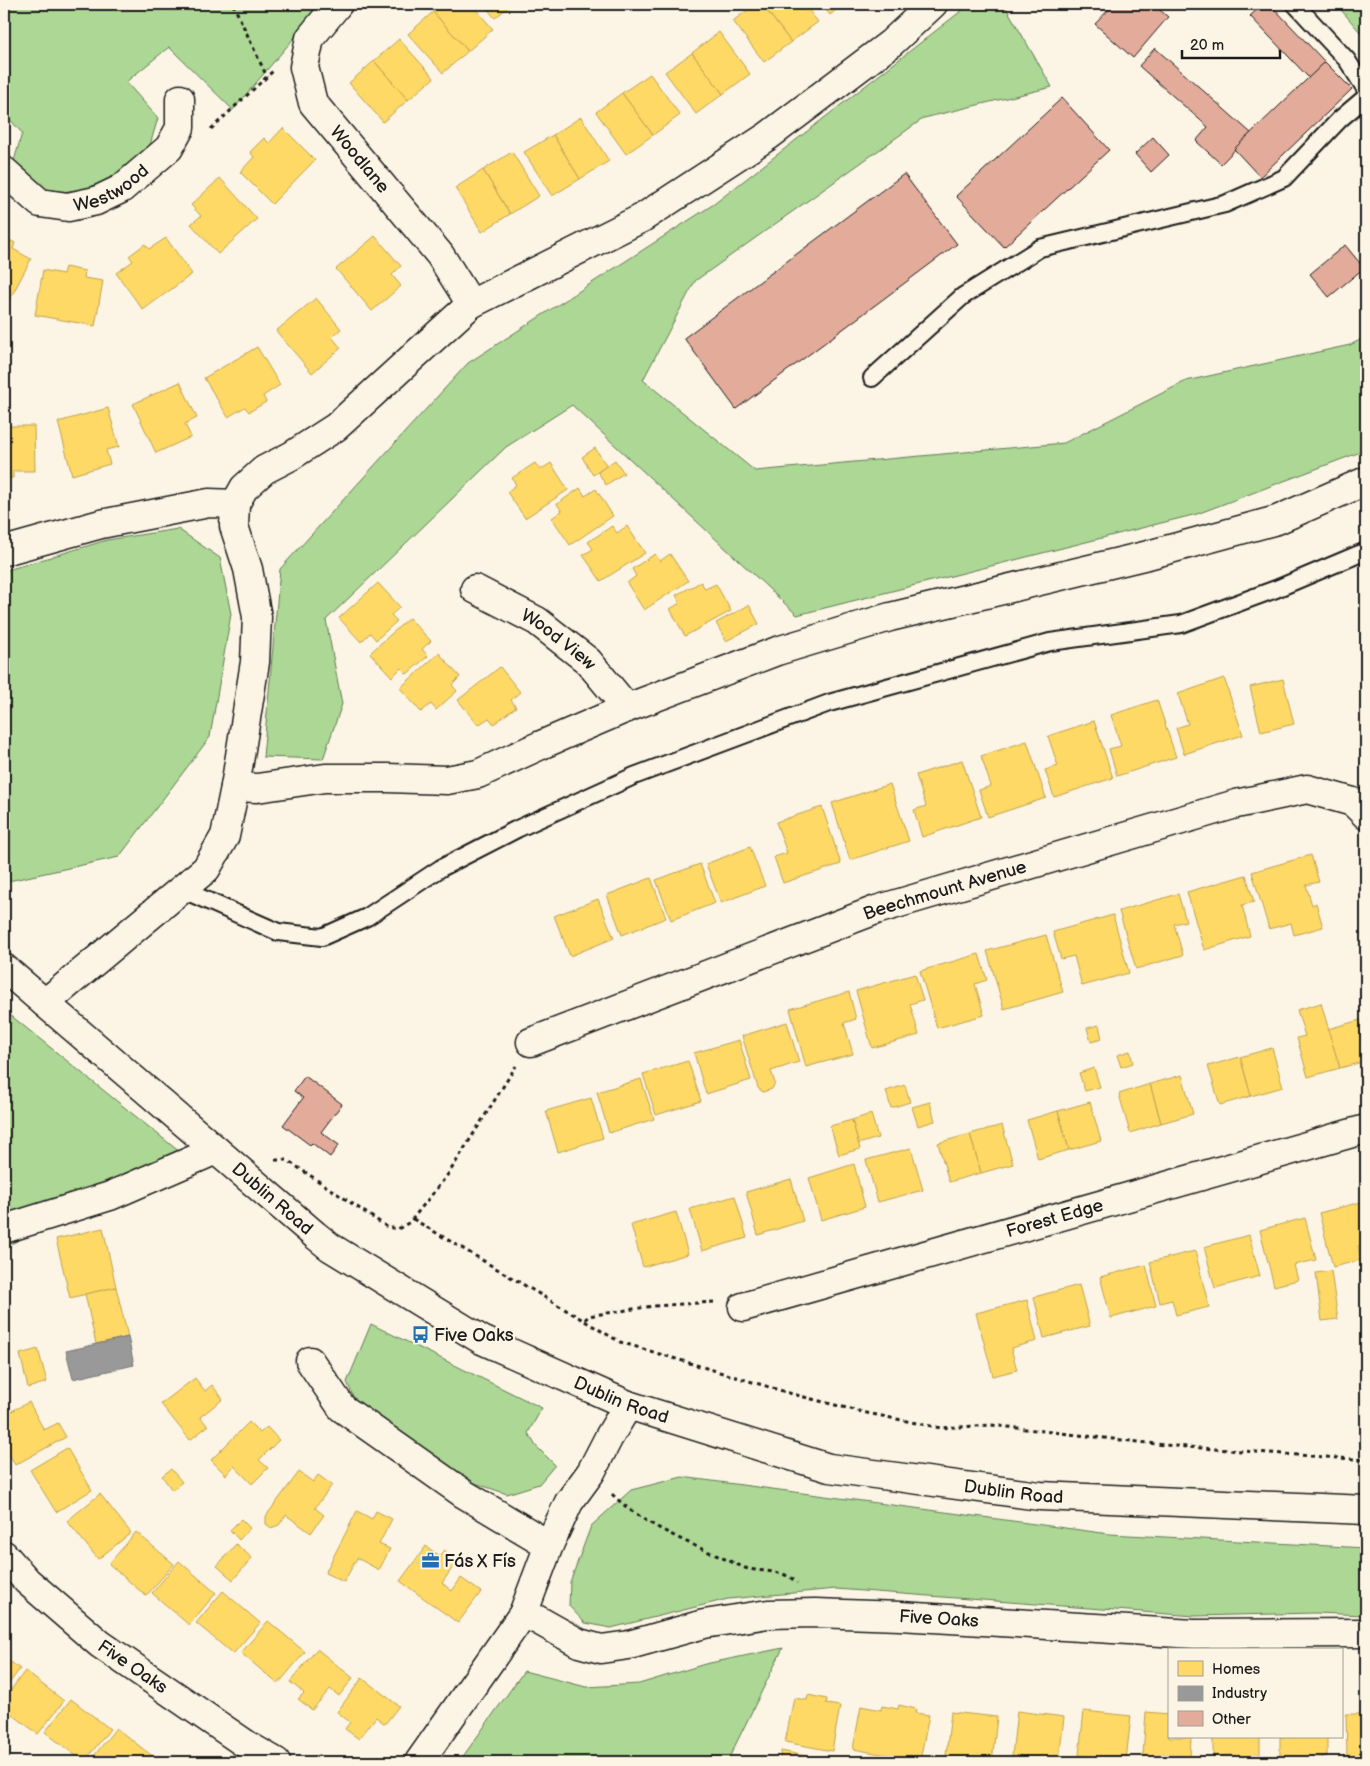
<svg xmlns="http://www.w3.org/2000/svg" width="1370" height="1766" font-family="'Balsamiq Sans',sans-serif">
<rect width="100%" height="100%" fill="#fcf5e5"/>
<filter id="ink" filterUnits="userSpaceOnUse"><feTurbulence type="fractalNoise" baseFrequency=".02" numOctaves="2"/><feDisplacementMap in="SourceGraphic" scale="10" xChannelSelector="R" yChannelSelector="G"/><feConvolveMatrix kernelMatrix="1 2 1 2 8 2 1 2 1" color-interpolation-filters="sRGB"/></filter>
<g filter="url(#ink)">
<g fill="#acd794" stroke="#647a58">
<polygon points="4,4 323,4 233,110 169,47 126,82 158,118 150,145 107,186 47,194 14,161 22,133 4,113"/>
<polygon points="970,4 1004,4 1052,87 924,118 695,281 643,380 755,471 1064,443 1186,381 1350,345 1366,337 1366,450 1197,514 797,615 572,405 506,447 326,620 342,704 323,759 263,757 280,569 468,363 714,204"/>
<polygon points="1336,4 1366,4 1366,39"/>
<polygon points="178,529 220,558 231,614 210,737 119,857 4,882 4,571 107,540"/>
<polygon points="4,1010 191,1161 4,1247"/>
<polygon points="371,1324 542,1408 528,1433 536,1446 555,1465 539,1484 507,1494 469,1481 356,1403 347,1382"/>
<polygon points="682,1477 1110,1534 1366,1548 1366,1615 1315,1613 1195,1616 836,1589 728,1599 611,1628 585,1623 569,1606 570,1582 591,1526 631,1490"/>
<polygon points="783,1648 727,1762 459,1762 524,1671 586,1687 639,1684 705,1664"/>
</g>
<g fill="#ffd966" stroke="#bba050">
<polygon points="443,4 471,4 493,29 468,51 433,12"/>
<polygon points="483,4 512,4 495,18"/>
<polygon points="755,4 762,4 791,42 764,62 733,21"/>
<polygon points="762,4 804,4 818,22 791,42"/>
<polygon points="821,4 843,4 830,15"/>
<polygon points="433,12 468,51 443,73 408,34"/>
<polygon points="719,32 750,74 723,94 692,53"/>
<polygon points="399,39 434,78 408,100 374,61"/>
<polygon points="692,53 723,94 696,114 665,72"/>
<polygon points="374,61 408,100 383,122 349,83"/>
<polygon points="650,74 680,115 653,135 622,93"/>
<polygon points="622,93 653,135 626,154 596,112"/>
<polygon points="581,117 609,161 580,179 553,135"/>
<polygon points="283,128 315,160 272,204 240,172 254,157 250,152 264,138 269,143"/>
<polygon points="553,135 580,179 552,196 524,152"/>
<polygon points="512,152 539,196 510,214 483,170"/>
<polygon points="483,170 510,214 482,232 455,188"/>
<polygon points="220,178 257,219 218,254 191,224 201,216 191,205"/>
<polygon points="375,236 401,266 392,275 401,286 372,311 336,269"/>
<polygon points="4,237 15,243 13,249 31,259 10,299 4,296"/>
<polygon points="166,238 192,274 143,310 116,273 133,261 129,256 145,244 149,249"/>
<polygon points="65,267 85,271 84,278 103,281 95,326 35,315 43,270 63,274"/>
<polygon points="316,298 341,329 332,337 341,348 312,373 276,331"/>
<polygon points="257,347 280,385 263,396 266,402 249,412 245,407 228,417 204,378"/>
<polygon points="180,382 197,418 185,424 191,437 156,453 133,404"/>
<polygon points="108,408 119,447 106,450 110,464 72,475 58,422"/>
<polygon points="4,426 34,426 35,471 13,471 13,478 4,478"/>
<polygon points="595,448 607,466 593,475 582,457"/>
<polygon points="615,460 624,473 606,485 598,472"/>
<polygon points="535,463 540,470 551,463 568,490 525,518 507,492 516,485 512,478"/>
<polygon points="580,488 585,496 596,489 613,516 570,545 552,518 562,511 557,504"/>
<polygon points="612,526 617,533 627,526 645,553 601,581 583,555 593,549 588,542"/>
<polygon points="655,554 660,561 670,554 688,581 644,610 627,583 636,576 632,569"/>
<polygon points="701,582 705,589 716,584 731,611 685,636 670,609 680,603 676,595"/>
<polygon points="378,583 400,607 391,615 397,621 376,640 370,633 361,642 339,618"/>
<polygon points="749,605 759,624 726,641 716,623"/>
<polygon points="409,618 431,641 422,649 428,656 407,674 401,668 392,677 370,653"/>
<polygon points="439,653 460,677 452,685 457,691 436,710 431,704 421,712 400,688"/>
<polygon points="500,667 520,692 511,700 516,707 494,724 489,718 478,725 458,700"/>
<polygon points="1224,678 1243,735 1184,754 1176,728 1188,724 1178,694"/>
<polygon points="1283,679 1294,724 1261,732 1250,687"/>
<polygon points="1157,700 1176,757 1117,776 1109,749 1121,746 1111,715"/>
<polygon points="1094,721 1113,778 1054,797 1045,770 1058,766 1048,736"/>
<polygon points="1027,741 1046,798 988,817 979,790 991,786 981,756"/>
<polygon points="962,760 981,817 922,837 914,810 926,806 916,775"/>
<polygon points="890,784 909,841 850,860 832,803"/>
<polygon points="822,807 841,864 783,883 774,857 787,853 776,822"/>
<polygon points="750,847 765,886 721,903 706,864"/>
<polygon points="1311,855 1319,882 1306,885 1312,905 1316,903 1323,927 1294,935 1291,923 1269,929 1252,872"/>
<polygon points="700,864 715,903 671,920 656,880"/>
<polygon points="1246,875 1254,902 1242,905 1250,936 1204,950 1187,892"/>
<polygon points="651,878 666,918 622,935 607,895"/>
<polygon points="1178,894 1186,921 1174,924 1183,955 1136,969 1119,911"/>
<polygon points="598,899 614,938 570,956 554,916"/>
<polygon points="1113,915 1129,973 1082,986 1074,956 1061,959 1053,932"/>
<polygon points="1046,935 1063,992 1004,1009 987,951"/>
<polygon points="979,954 987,980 975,984 984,1015 937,1028 920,971"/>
<polygon points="915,974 923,1000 910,1004 919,1035 872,1048 856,991"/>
<polygon points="849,992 856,1019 844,1023 853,1054 806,1067 790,1009"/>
<polygon points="1321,1003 1340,1068 1308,1077 1297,1038 1305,1036 1297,1010"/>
<polygon points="1360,1020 1366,1042 1366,1061 1340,1068 1328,1029"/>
<polygon points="787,1022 799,1062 771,1071 775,1083 772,1089 763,1092 758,1088 742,1036"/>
<polygon points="1099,1025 1102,1039 1091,1042 1087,1028"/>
<polygon points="739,1040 751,1080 706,1094 694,1053"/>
<polygon points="1272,1048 1283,1087 1251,1096 1240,1057"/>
<polygon points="1130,1051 1133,1063 1121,1067 1117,1055"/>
<polygon points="1240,1057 1251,1096 1220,1105 1208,1066"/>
<polygon points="688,1061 701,1101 656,1115 643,1074"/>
<polygon points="1094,1068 1100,1087 1085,1091 1079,1073"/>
<polygon points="1182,1075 1193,1114 1161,1123 1150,1084"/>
<polygon points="641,1079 654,1119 609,1133 597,1092"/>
<polygon points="1150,1084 1161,1123 1130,1133 1119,1094"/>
<polygon points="905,1085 910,1102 891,1108 886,1091"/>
<polygon points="591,1098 603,1138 558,1152 546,1111"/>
<polygon points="930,1102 935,1121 918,1126 912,1107"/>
<polygon points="1090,1102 1101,1141 1069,1150 1058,1111"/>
<polygon points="1058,1111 1069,1150 1038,1159 1027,1120"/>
<polygon points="871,1114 878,1138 858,1144 852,1120"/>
<polygon points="852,1120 860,1149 839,1155 830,1126"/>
<polygon points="1002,1125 1013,1164 981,1173 970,1134"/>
<polygon points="970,1134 981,1173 949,1182 938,1143"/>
<polygon points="911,1148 923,1190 878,1202 866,1160"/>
<polygon points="854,1164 865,1207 821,1220 809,1178"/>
<polygon points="791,1179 803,1221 758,1235 746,1192"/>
<polygon points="735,1196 747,1238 702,1251 690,1209"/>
<polygon points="1365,1201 1366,1207 1366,1244 1358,1246 1361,1260 1333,1267 1319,1213"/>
<polygon points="676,1212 688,1254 643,1267 631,1225"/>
<polygon points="1305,1218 1316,1260 1294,1265 1298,1280 1274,1286 1260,1230"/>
<polygon points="103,1228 116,1287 70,1298 56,1239"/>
<polygon points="1249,1235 1260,1276 1215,1288 1204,1247"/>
<polygon points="1195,1251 1209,1307 1176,1315 1172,1300 1160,1303 1150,1262"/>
<polygon points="1146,1265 1156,1306 1111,1318 1100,1277"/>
<polygon points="1331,1271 1338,1319 1322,1321 1316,1273"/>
<polygon points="1079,1285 1090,1326 1044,1338 1034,1297"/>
<polygon points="116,1287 128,1337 96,1344 85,1294"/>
<polygon points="1027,1300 1037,1341 1011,1348 1017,1370 993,1376 976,1313"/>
<polygon points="38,1349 47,1382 28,1388 20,1354"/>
<polygon points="195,1378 205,1391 212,1385 223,1399 200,1417 208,1426 190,1440 161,1404"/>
<polygon points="29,1402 44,1430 58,1423 66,1437 15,1465 4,1444 4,1415"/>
<polygon points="249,1422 260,1433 267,1427 279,1440 259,1460 268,1468 252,1484 234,1466 226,1475 211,1460"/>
<polygon points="67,1448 92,1490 56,1512 30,1470"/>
<polygon points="171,1469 182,1482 172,1490 162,1476"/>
<polygon points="299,1472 313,1482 318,1475 332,1485 315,1508 324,1515 311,1533 286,1515 279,1525 271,1528 266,1524 266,1516"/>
<polygon points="100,1494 131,1533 98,1559 67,1521"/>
<polygon points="357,1511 372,1519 376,1511 392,1519 379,1544 390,1549 379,1570 357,1558 344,1582 325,1573"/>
<polygon points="241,1519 250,1528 239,1540 230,1530"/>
<polygon points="136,1532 174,1564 146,1596 109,1564"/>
<polygon points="236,1544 252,1558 233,1580 217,1566"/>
<polygon points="426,1546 439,1556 444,1550 458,1560 442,1583 452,1591 461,1578 481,1592 458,1623 400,1581"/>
<polygon points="179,1561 216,1593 189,1625 152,1593"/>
<polygon points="223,1591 260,1623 233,1654 196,1623"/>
<polygon points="268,1621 305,1652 278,1684 241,1653"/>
<polygon points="317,1649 353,1678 339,1696 330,1689 312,1710 298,1699 304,1693 290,1682"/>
<polygon points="4,1657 20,1669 4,1690"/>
<polygon points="25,1671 64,1701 38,1734 4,1708 4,1699"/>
<polygon points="362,1678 399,1706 385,1724 376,1717 359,1739 345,1729 350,1722 337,1712"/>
<polygon points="808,1695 827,1699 826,1704 840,1706 832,1751 785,1742 794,1698 807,1700"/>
<polygon points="71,1699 110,1729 84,1762 45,1732"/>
<polygon points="899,1705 916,1709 915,1713 929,1715 920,1761 853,1749 861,1706 881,1710 882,1706 898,1709"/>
<polygon points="1017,1711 1064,1717 1059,1760 1012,1756"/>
<polygon points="1084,1711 1131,1716 1126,1760 1079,1755"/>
<polygon points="951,1712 997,1717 992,1762 946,1756"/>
<polygon points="1146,1712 1169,1714 1169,1737 1191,1737 1190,1759 1143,1756"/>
<polygon points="1346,1714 1366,1714 1366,1758 1347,1758"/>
<polygon points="116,1728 155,1758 151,1762 90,1761"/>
<polygon points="1213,1737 1260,1737 1260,1755 1256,1755 1256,1762 1234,1762 1234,1755 1213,1756"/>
<polygon points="1280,1737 1327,1737 1327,1756 1322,1757 1323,1762 1304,1762 1304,1757 1280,1757"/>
<polygon points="781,1751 806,1756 805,1762 779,1762"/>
</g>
<polygon fill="#999" stroke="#747474" points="128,1337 134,1365 73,1379 66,1351"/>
<g fill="#e3ab9a" stroke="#1c1c1c">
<polygon points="1114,4 1153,4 1168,17 1133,58 1095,24"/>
<polygon points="1263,4 1270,4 1325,62 1309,78 1250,16"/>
<polygon points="1155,48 1251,133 1221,164 1196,141 1208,127 1139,66"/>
<polygon points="1325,62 1352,89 1260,177 1234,149"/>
<polygon points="1062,98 1109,150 1004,247 956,196"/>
<polygon points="1153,137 1169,155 1151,172 1135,154"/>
<polygon points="904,174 957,244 736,409 684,338"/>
<polygon points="1345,245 1364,268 1329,297 1310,274"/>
<polygon points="305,1076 342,1104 321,1132 339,1145 330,1157 312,1143 310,1145 283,1125 303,1098 294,1091"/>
</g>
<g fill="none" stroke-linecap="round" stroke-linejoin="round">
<defs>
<g id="lane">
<polyline points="1295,4 1347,60 1366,90"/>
<polyline points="872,378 963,296 1040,248 1225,204 1284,178 1340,119 1366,97"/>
<polyline points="181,889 278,932 322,937 367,917 441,868 517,829 634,776 829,703 1050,642 1181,624 1276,589 1366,551"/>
</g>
<g id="street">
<path id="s1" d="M338 4 310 38 304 67 313 103 440 255 471 304"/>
<path id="s2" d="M4 171 40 203 68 207 96 201 121 189 169 148 180 128V99"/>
<polyline points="4,551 101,524 209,503 235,504"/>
<path id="s3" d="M475 589 537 621 588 661 627 708"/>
<polyline points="235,787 257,788 325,778 387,778 447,780 478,774 541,745 627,708 777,651 890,617 1148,555 1277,520 1366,481"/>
<polyline points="45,1003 206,869 225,836 235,787 255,662 257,617 248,569 234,526 235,504 244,488 264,470 291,456 336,427 471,304 642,218 768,136 890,44 933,4"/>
<path id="s4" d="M531 1042 876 910 1236 804 1307 789 1353 802 1366 815"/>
<polyline points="4,1229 110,1196 216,1150"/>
<path id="s5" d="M743 1307 1366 1129"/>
<polyline points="310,1361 342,1408 464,1494 549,1545"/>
<path id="s6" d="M4 1555 27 1581 100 1644 250 1747 276 1762"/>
<path id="s7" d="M523 1614 538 1620 579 1643 601 1649 629 1645 704 1624 768 1614 815 1613 900 1616 1194 1634 1366 1633"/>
<polyline points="419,1762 523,1614 549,1545 569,1502 591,1472 609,1437 628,1405"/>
</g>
<g id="secondary">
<path id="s8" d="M4 968 315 1235 330 1247 482 1340 628 1405 829 1468 1040 1496 1366 1510"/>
</g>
</defs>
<use href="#lane" stroke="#1c1c1c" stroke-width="20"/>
<use href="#street" stroke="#1c1c1c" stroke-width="31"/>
<use href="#secondary" stroke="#1c1c1c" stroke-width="31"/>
<g stroke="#1c1c1c" stroke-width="3" stroke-dasharray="4 4" stroke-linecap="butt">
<polyline points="233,4 267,77"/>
<polyline points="211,129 274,70"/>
<polyline points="275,1160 287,1160 387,1227 398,1229 410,1222 449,1173 516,1066"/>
<polyline points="413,1219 620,1342 789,1393 862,1412 941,1428 991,1425 1174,1446 1366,1460"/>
<polyline points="585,1320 588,1316 653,1306 714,1302"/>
<path d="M612 1494C645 1528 702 1548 745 1568 762 1573 783 1568 797 1583"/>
</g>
<use href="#lane" stroke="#fcf5e5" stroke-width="16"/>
<use href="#street" stroke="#fcf5e5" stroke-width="28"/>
<use href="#secondary" stroke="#fcf5e5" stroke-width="28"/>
</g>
</g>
<defs>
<symbol id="bus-bare" viewBox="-9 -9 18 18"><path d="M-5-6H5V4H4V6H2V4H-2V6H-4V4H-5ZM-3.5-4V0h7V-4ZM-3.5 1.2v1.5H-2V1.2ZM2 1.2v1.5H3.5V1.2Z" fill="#1f6fb2" stroke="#fcf5e5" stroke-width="2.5" paint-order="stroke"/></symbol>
<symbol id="office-bare" viewBox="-9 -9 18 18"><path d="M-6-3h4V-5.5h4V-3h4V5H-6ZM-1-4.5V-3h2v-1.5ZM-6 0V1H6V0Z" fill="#1f6fb2" stroke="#fcf5e5" stroke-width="2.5" paint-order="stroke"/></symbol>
</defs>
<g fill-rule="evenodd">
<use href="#bus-bare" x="408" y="1322" width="25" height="25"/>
<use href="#office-bare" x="418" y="1548" width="25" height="25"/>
</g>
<g text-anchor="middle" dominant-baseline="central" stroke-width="5" stroke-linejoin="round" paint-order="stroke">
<g font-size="18" fill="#1c1c1c" stroke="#fcf5e5">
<text stroke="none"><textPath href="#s1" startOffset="184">Woodlane</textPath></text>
<text stroke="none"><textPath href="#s2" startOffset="124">Westwood</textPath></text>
<text stroke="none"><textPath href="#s3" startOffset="98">Wood View</textPath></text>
<text stroke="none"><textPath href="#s4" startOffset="441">Beechmount Avenue</textPath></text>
<text stroke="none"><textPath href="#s8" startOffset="354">Dublin Road</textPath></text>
<text stroke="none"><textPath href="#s5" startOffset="324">Forest Edge</textPath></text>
<text stroke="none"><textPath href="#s8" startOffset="759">Dublin Road</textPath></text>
<text stroke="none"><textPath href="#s8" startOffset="1164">Dublin Road</textPath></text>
<text stroke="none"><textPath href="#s7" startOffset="428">Five Oaks</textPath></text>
<text stroke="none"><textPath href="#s6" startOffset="171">Five Oaks</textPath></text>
</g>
<g font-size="18" fill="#1c1c1c" stroke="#fcf5e5" text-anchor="start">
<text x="434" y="1335">Five Oaks</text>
<text x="444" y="1561">Fás X Fís</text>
</g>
</g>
<rect width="1370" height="1766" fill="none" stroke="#fcf5e5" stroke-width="20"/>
<rect x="10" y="10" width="1350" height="1746" fill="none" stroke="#1c1c1c" stroke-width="2" filter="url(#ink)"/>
<rect x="1168" y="1648" width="175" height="90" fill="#fcf5e5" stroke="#a29e95"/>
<rect x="1178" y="1661" width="25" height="15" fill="#ffd966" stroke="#a29e95"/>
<text x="1212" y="1674" font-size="15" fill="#1c1c1c">Homes</text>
<rect x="1178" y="1686" width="25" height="15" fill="#999999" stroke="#a29e95"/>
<text x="1212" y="1698" font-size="15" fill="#1c1c1c">Industry</text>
<rect x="1178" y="1711" width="25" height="15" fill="#e3ab9a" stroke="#a29e95"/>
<text x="1212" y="1724" font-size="15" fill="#1c1c1c">Other</text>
<path d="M1182 50v8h98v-8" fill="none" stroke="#1c1c1c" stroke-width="2.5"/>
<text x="1190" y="50" font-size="15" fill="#1c1c1c" stroke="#fcf5e5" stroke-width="4" paint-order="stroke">20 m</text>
</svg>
